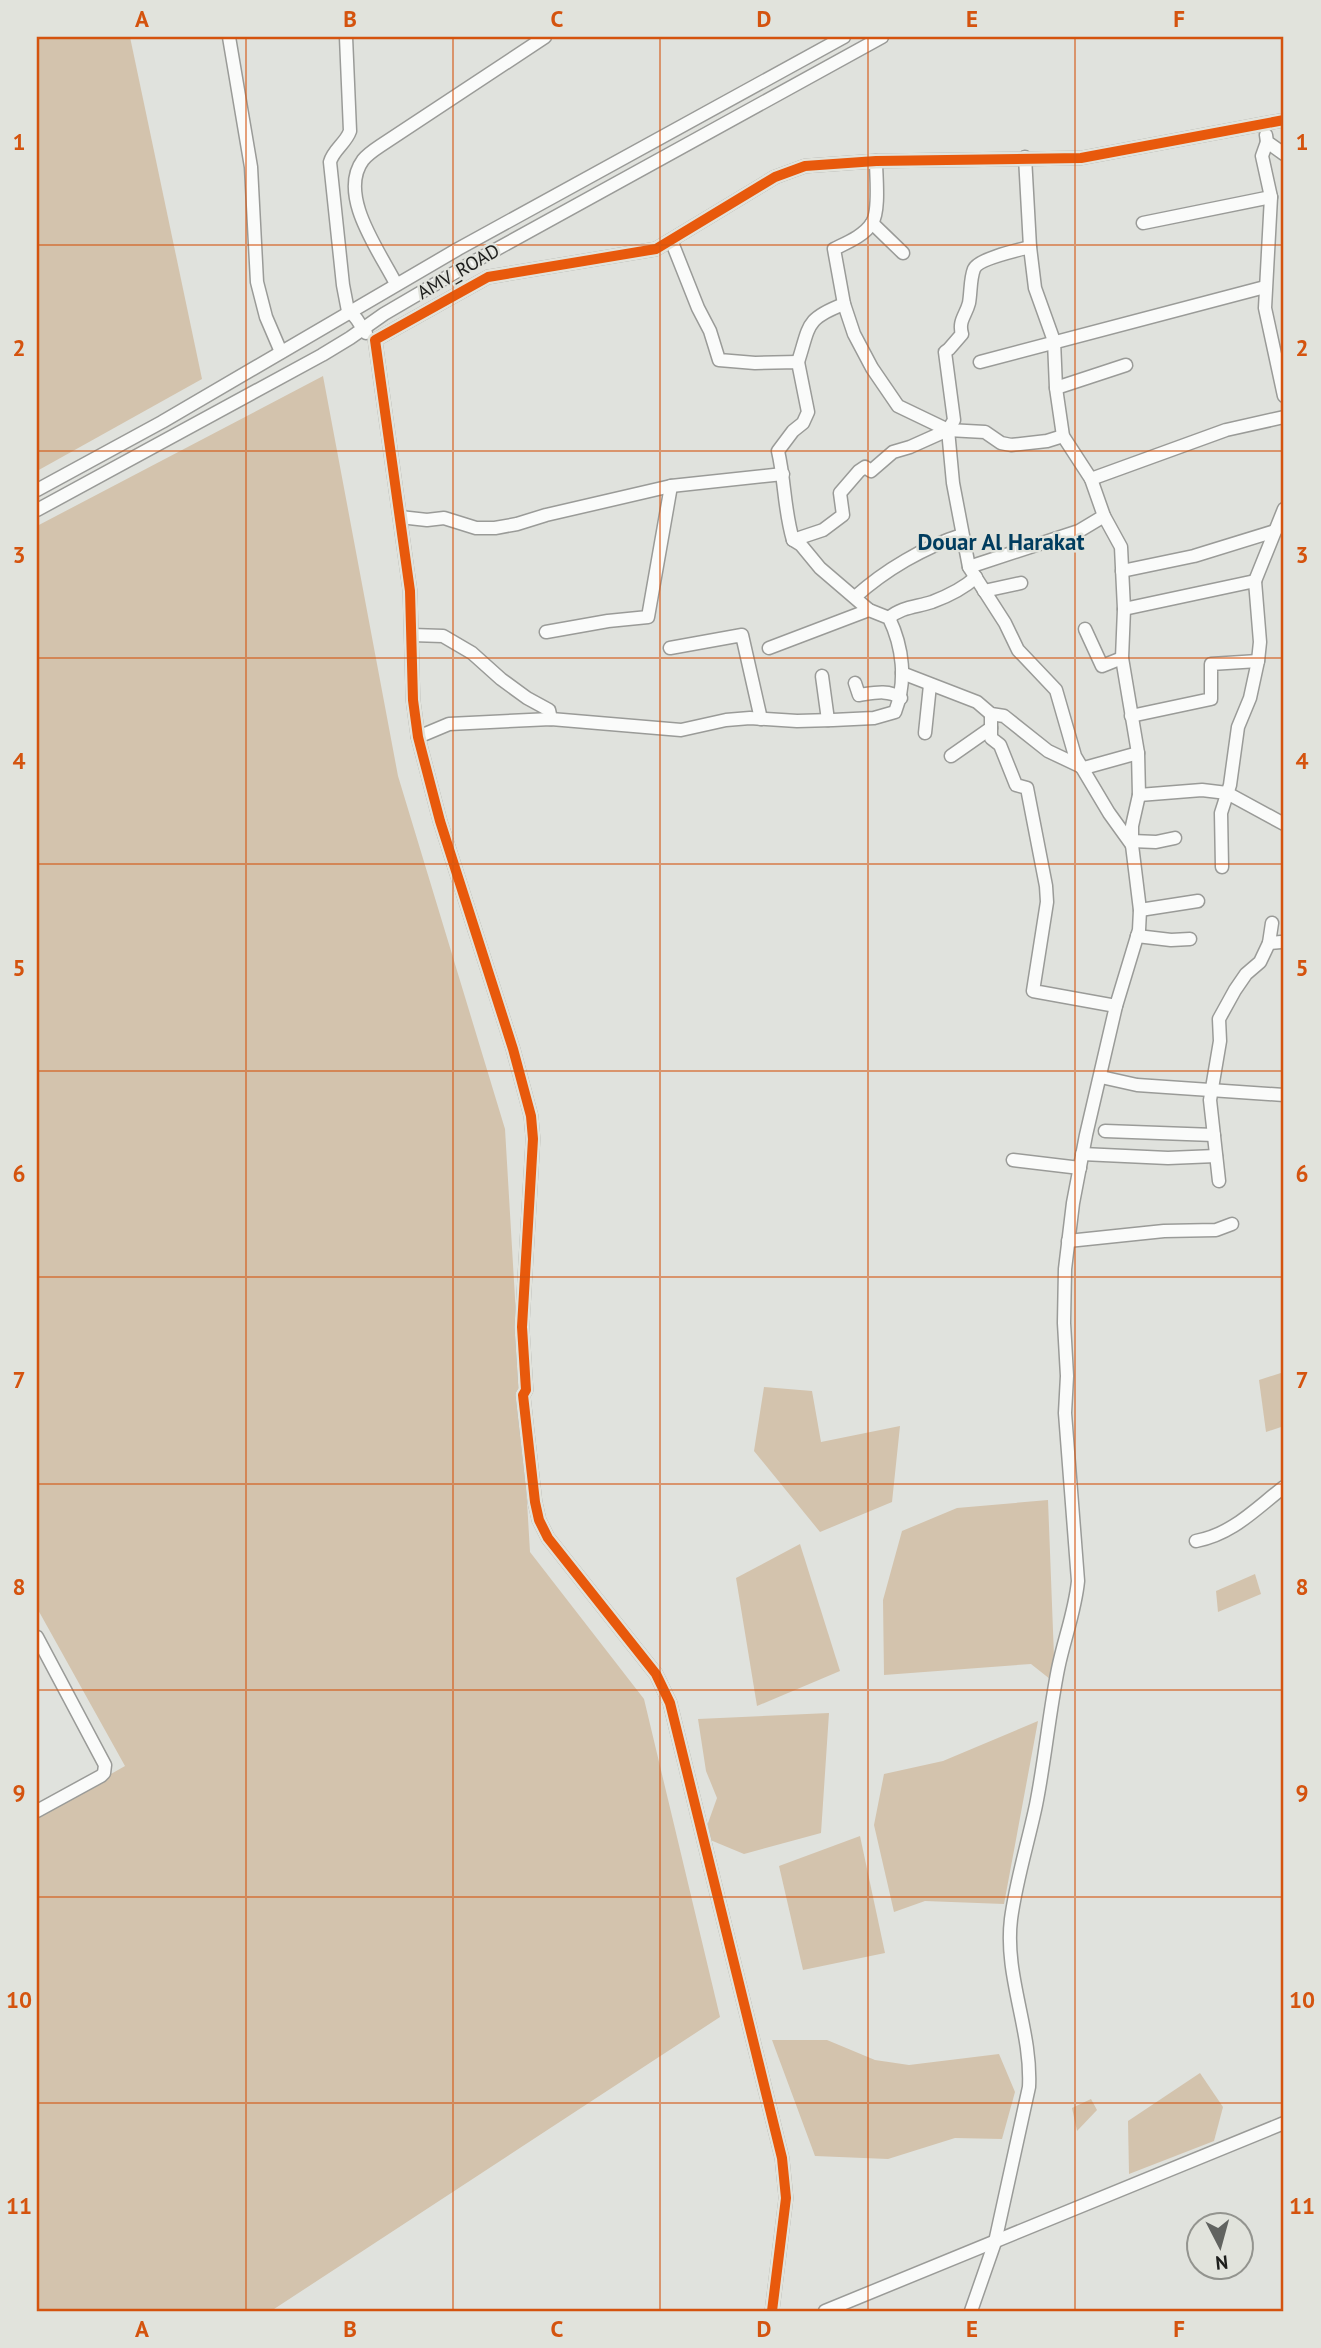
<svg xmlns="http://www.w3.org/2000/svg" width="1321" height="2348" font-family="'PT Sans',sans-serif">
<rect width="100%" height="100%" fill="#e0e2dd"/>
<g fill="#d3c3ad">
<polygon points="37,37 130,37 202,379 37,471"/>
<polygon points="323,376 398,776 505,1129 530,1552 644,1699 720,2017 271,2311 37,2311 37,1816 125,1766 37,1608 37,526"/>
<polygon points="1284,1372 1284,1426 1266,1432 1259,1380"/>
<polygon points="764,1387 812,1391 821,1442 900,1426 892,1502 820,1532 754,1451"/>
<polygon points="1048,1500 1055,1683 1031,1664 884,1675 883,1600 902,1531 957,1508"/>
<polygon points="800,1544 840,1671 757,1706 736,1578"/>
<polygon points="1255,1574 1261,1594 1218,1612 1216,1591"/>
<polygon points="829,1713 821,1833 744,1854 703,1837 717,1798 706,1771 698,1719"/>
<polygon points="1038,1721 1004,1904 925,1901 894,1912 874,1825 884,1774 943,1761"/>
<polygon points="860,1836 885,1953 803,1970 779,1866"/>
<polygon points="772,2040 827,2040 875,2060 909,2065 999,2054 1015,2092 1002,2139 955,2138 888,2159 815,2156"/>
<polygon points="1200,2073 1223,2107 1214,2141 1129,2174 1128,2121"/>
<polygon points="1091,2099 1097,2110 1077,2131 1072,2108"/>
</g>
<g fill="none" stroke-linecap="round" stroke-linejoin="round">
<defs>
<g id="minor">
<polyline points="229,37 251,167 257,282 266,317 281,352"/>
<path d="M346 37 350 131C346 143 333 150 330 162L343 285 348 311C359 317 359 326 366 333"/>
<polyline points="1266,135 1267,142 1284,154"/>
<polyline points="1267,142 1262,156 1271,197 1265,308 1284,396"/>
<polyline points="1025,157 1030,247 1035,288 1054,341 1056,388 1063,436 1091,479"/>
<path d="M876 161C876 176 880 211 872 223 864 236 846 243 834 249L844 304 854 334 872 368 898 406 948 430 985 432 1001 443 1011 445 1047 441 1063 436"/>
<polyline points="872,223 903,253"/>
<polyline points="1143,223 1271,197"/>
<path d="M1030 247C1018 250 978 259 974 269 970 279 971 292 969 303 966 315 958 321 962 334L949 349 945 352 954 420 948 430 953 483 969 567 1005 623 1018 650 1056 690 1075 756 1109 813 1132 845"/>
<path d="M396 284C380 252 337 195 363 160 367 155 374 150 380 146L545 37"/>
<path d="M798 362C810 325 805 319 844 304"/>
<polyline points="980,362 1265,287"/>
<polyline points="1056,388 1126,365"/>
<polyline points="37,490 162,422 458,249 844,37"/>
<polyline points="37,510 322,355 350,338 384,314 466,266 882,37"/>
<polyline points="400,517 427,520 444,518 476,528 495,528 517,524 546,515 671,486 783,474"/>
<polyline points="793,540 823,530 843,515 840,493 859,471 865,467 871,471 893,452 910,447 948,430"/>
<polyline points="969,567 1079,531 1104,516"/>
<polyline points="1122,571 1194,556 1275,531"/>
<polyline points="1255,581 1284,509"/>
<polyline points="984,591 1021,583"/>
<path d="M855 597C885 570 924 547 962 535"/>
<polyline points="1124,609 1255,581 1260,642 1258,661 1250,698 1238,727 1230,785 1221,813 1222,867"/>
<path d="M889 618C901 607 917 607 932 602 948 596 963 589 976 577"/>
<polyline points="1085,629 1102,666 1122,658"/>
<polyline points="546,632 608,621 648,617 671,486"/>
<polyline points="412,635 443,636 472,653 501,679 527,698 549,710 551,719"/>
<polyline points="670,648 742,635 761,719"/>
<polyline points="769,648 869,610"/>
<polyline points="902,673 977,702 991,714 1004,716 1048,751 1084,768 1138,753"/>
<polyline points="822,676 828,720"/>
<path d="M855 683 859 695C873 693 888 689 901 698"/>
<polyline points="991,714 991,738 1000,745 1016,785 1027,788 1046,886 1047,902 1033,991 1116,1006"/>
<polyline points="1131,716 1211,699 1211,664 1258,661"/>
<polyline points="925,733 930,685"/>
<path d="M418 737 449 724 551 719 681 730 726 720 750 718 797 721 833 720 874 718 895 712C907 681 903 647 889 618L869 610 820 568 801 545 793 540C784 510 785 481 778 451L793 431 803 423 808 412 798 362 755 363 719 360 710 331 698 308 671 240"/>
<polyline points="951,756 991,728"/>
<polyline points="1139,795 1202,790 1227,793 1284,824"/>
<polyline points="1132,841 1156,842 1175,838"/>
<polyline points="1140,910 1198,901"/>
<polyline points="1137,936 1171,940 1190,939"/>
<polyline points="1269,943 1272,923"/>
<polyline points="1101,1077 1137,1085 1284,1095"/>
<polyline points="1105,1131 1214,1135"/>
<polyline points="1082,1154 1168,1158 1216,1156"/>
<polyline points="1013,1160 1080,1168"/>
<polyline points="1219,1181 1210,1100 1220,1041 1219,1019 1235,990 1246,974 1260,962 1269,943 1281,942"/>
<polyline points="1068,1241 1164,1231 1216,1230 1232,1224"/>
<path d="M1196 1541C1233 1534 1255 1509 1284 1487"/>
<polyline points="37,1637 105,1765 104,1773 101,1776 37,1811"/>
<polyline points="772,2311 786,2198 782,2158 670,1703 656,1674 548,1538 539,1520 535,1502 523,1395 526,1390 522,1327 533,1139 531,1116 513,1049 440,821 418,737 413,700 410,591 375,340 488,277 656,249 775,177 805,166 876,161 1081,158 1284,120"/>
<polyline points="825,2311 1284,2123"/>
<path d="M971 2311 995 2242 1029 2087C1032 2030 1004 1976 1011 1919 1016 1881 1028 1843 1036 1805 1045 1760 1049 1714 1058 1669 1064 1639 1075 1612 1078 1581L1065 1413 1067 1376 1064 1323 1065 1269 1073 1203 1086 1135 1116 1006 1139 930 1140 910 1132 845V826L1139 795 1138 753 1122 658 1124 609 1121 547 1104 516 1091 479 1226 430 1284 417"/>
</g>
</defs>
<use href="#minor" stroke="#9a9b98" stroke-width="15"/>
<use href="#minor" stroke="#fafbfa" stroke-width="12"/>
<defs>
<polyline id="cycleway" points="772,2311 786,2198 782,2158 670,1703 656,1674 548,1538 539,1520 535,1502 523,1395 526,1390 522,1327 533,1139 531,1116 513,1049 440,821 418,737 413,700 410,591 375,340 488,277 656,249 775,177 805,166 876,161 1081,158 1284,120"/>
</defs>
<use href="#cycleway" stroke="#e1e3dc" stroke-width="15"/>
<use href="#cycleway" stroke="#e8590c" stroke-width="10"/>
</g>
<path fill="none" stroke="#d4530e" stroke-width="2" stroke-opacity="0.55" d="M246 37V2311M453 37V2311M660 37V2311M868 37V2311M1075 37V2311M37 245H1284M37 451H1284M37 658H1284M37 864H1284M37 1071H1284M37 1277H1284M37 1484H1284M37 1690H1284M37 1897H1284M37 2103H1284"/>
<g text-anchor="middle" dominant-baseline="central" stroke-width="5" stroke-linejoin="round" paint-order="stroke">
<g font-size="19" fill="#1d1e1c" stroke="#e1e3dc">
<text transform="translate(458 271) rotate(-30)">AMV_ROAD</text>
</g>
<g font-size="23" font-weight="bold" fill="#013d5f" stroke="#e1e3dc">
<text x="1001" y="541">Douar Al Harakat</text>
</g>
</g>
<rect width="1321" height="2348" fill="none" stroke="#e1e3dc" stroke-width="77"/>
<g transform="translate(1220 2246) rotate(174)"><circle r="33" fill="#e1e3dc" stroke="#93948f" stroke-width="2"/>
<path d="M0-5L12 26L0 18L-12 26Z" fill="#616360"/>
<text y="-10" font-size="19" font-weight="bold" text-anchor="middle" fill="#1d1e1c">N</text>
</g>
<rect x="38" y="38" width="1244" height="2272" fill="none" stroke="#d4530e" stroke-width="2.5"/>
<g font-size="23" text-anchor="middle" font-weight="bold" fill="#d4530e">
<text x="142" y="27">A</text>
<text x="350" y="27">B</text>
<text x="557" y="27">C</text>
<text x="764" y="27">D</text>
<text x="972" y="27">E</text>
<text x="1179" y="27">F</text>
<text x="19" y="150">1</text>
<text x="1302" y="150">1</text>
<text x="19" y="356">2</text>
<text x="1302" y="356">2</text>
<text x="19" y="563">3</text>
<text x="1302" y="563">3</text>
<text x="19" y="769">4</text>
<text x="1302" y="769">4</text>
<text x="19" y="976">5</text>
<text x="1302" y="976">5</text>
<text x="19" y="1182">6</text>
<text x="1302" y="1182">6</text>
<text x="19" y="1388">7</text>
<text x="1302" y="1388">7</text>
<text x="19" y="1595">8</text>
<text x="1302" y="1595">8</text>
<text x="19" y="1801">9</text>
<text x="1302" y="1801">9</text>
<text x="19" y="2008">10</text>
<text x="1302" y="2008">10</text>
<text x="19" y="2214">11</text>
<text x="1302" y="2214">11</text>
<text x="142" y="2337">A</text>
<text x="350" y="2337">B</text>
<text x="557" y="2337">C</text>
<text x="764" y="2337">D</text>
<text x="972" y="2337">E</text>
<text x="1179" y="2337">F</text>
</g>
</svg>
